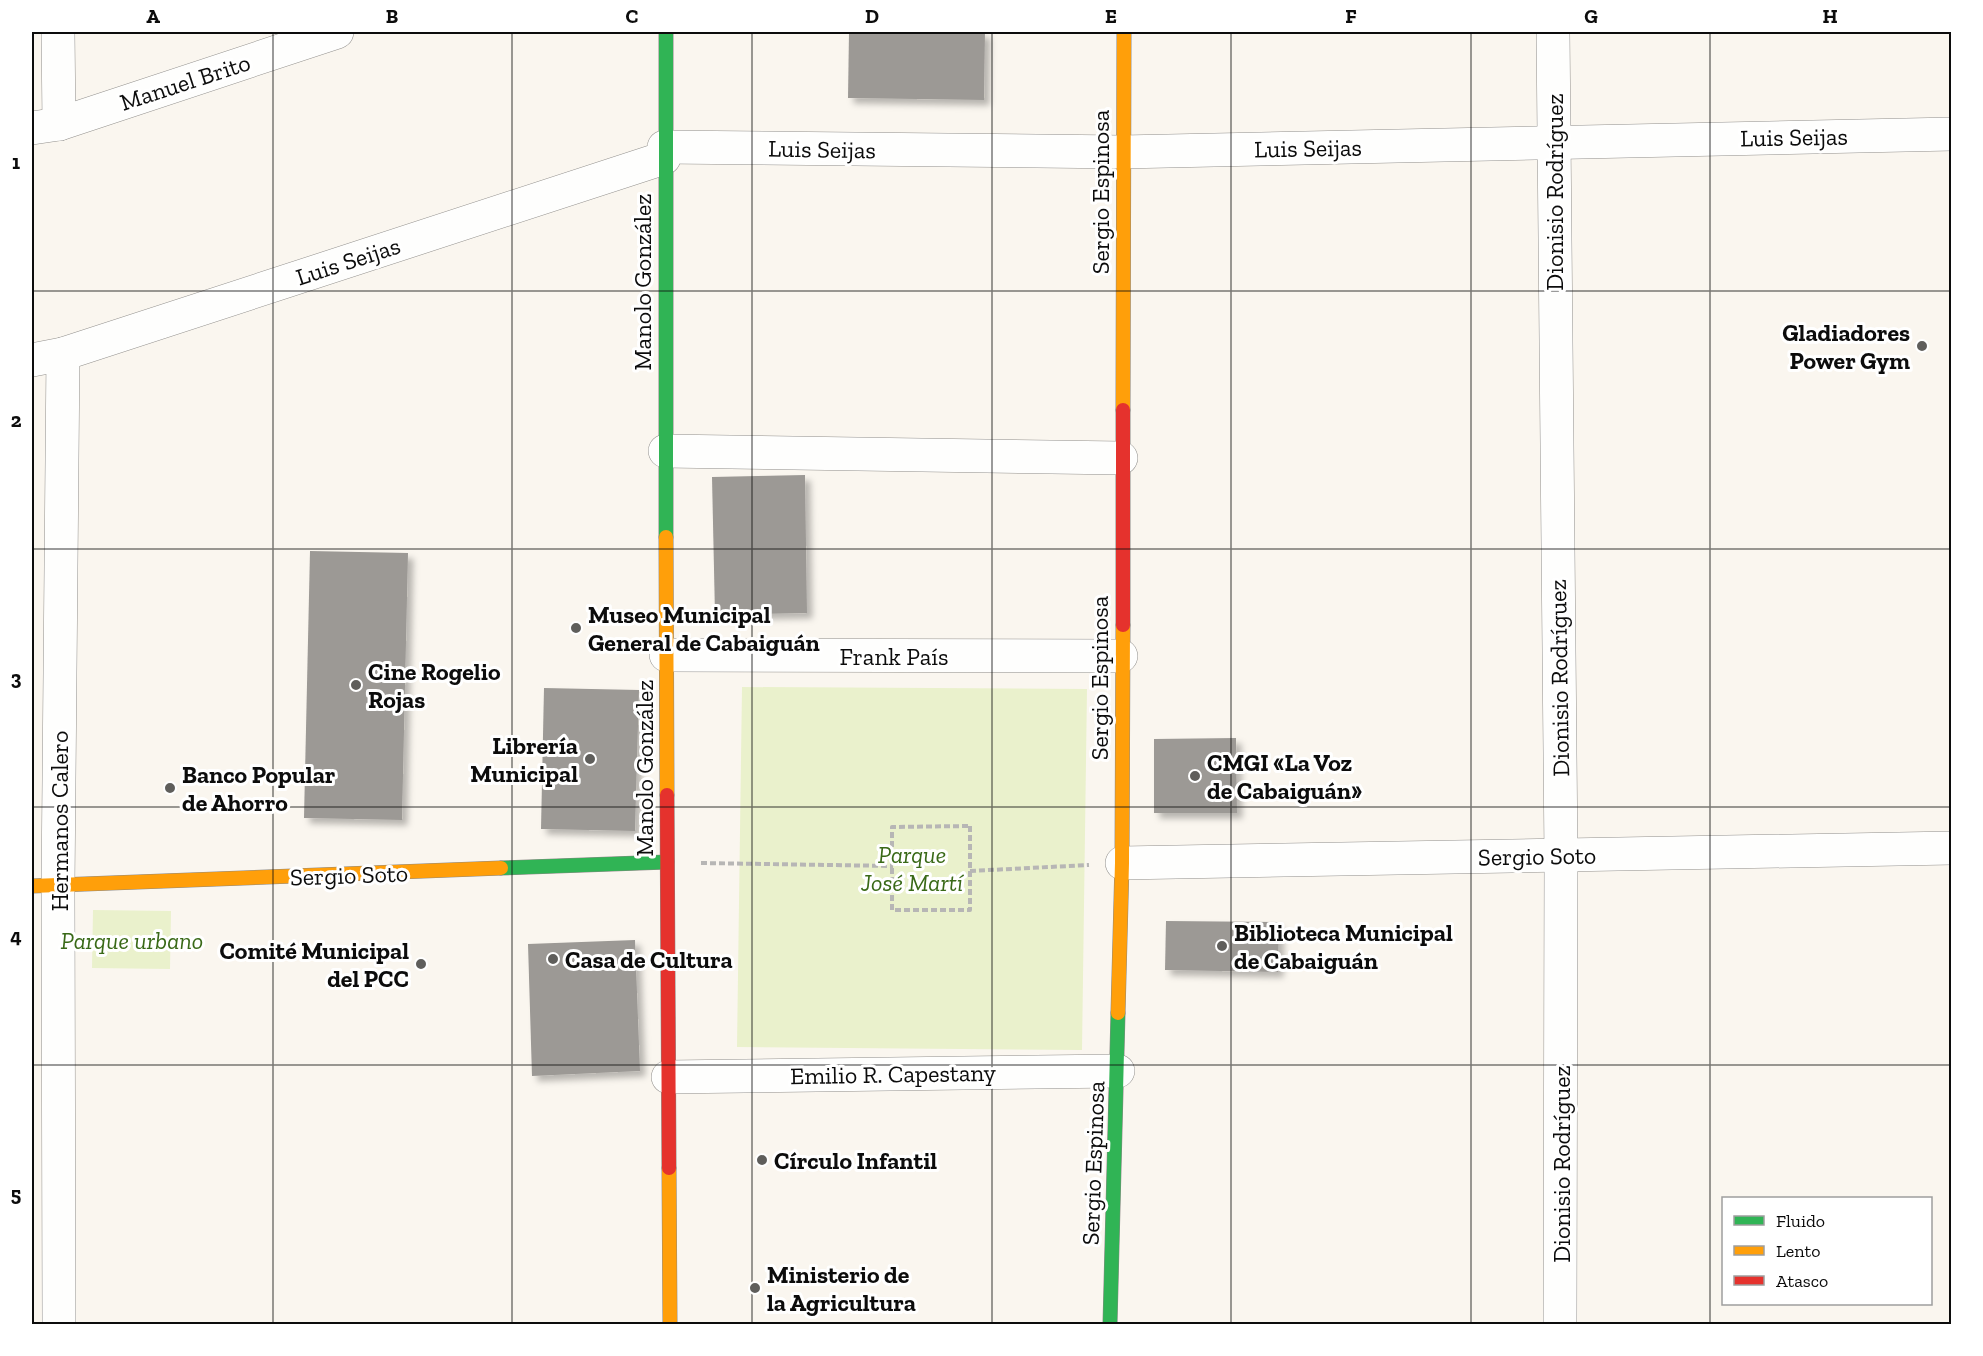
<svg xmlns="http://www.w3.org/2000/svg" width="1983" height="1356" font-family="'Zilla Slab',serif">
<defs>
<filter id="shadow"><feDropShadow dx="5.5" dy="5.5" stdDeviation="3" flood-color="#0004"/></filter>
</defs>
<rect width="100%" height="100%" fill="#faf6ef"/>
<g fill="#eaf1cc">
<polygon points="742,687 1087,689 1082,1050 737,1047"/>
<polygon points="93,910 171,911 170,969 92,968"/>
</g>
<g fill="#9c9995" filter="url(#shadow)">
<polygon points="849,32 985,32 984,100 848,98"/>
<polygon points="805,475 807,613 715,615 712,477"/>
<polygon points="310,551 408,553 402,820 304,818"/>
<polygon points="544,688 639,690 635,831 541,829"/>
<polygon points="1236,738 1237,813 1154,813 1154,739"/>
<polygon points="1166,921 1279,922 1278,972 1165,970"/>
<polygon points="635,940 640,1071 532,1076 528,944"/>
</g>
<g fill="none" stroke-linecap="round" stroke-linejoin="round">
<defs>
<g id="street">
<polyline points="58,32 59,124"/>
<polyline points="1553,32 1561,856 1560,1324"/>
<polyline points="32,128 59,124 337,32"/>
<polyline points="664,147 1122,152 1952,134"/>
<polyline points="32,360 63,354 664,158"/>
<polyline points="665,451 1121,458"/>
<polyline points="666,655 1121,656"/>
<polyline points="1122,863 1952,848"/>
<polyline points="668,1077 1118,1071"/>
<polyline points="59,1324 58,886 63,354"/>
</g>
<g id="fast">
<polyline points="666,537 666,32"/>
<polyline points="501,868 667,862"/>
<polyline points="1110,1324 1118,1013"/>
</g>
<g id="slow">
<polyline points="1123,410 1124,32"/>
<polyline points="666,537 667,795"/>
<polyline points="32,886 501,868"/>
<polyline points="1118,1013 1122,863 1123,625"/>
<polyline points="669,1168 670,1324"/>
</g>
<g id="jam">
<polyline points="1123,625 1123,410"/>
<polyline points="667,795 669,1168"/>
</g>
</defs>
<use href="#street" stroke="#93918e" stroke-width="34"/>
<use href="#fast" stroke="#8a8885" stroke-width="15"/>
<use href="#slow" stroke="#8a8885" stroke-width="15"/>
<use href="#jam" stroke="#8a8885" stroke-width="15"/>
<g stroke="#b7b6b5" stroke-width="4" stroke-dasharray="6 3" stroke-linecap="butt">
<polygon points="970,826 970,910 892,910 892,827"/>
<polyline points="701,863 893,866"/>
<polyline points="970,871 1089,865"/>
</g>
<use href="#street" stroke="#fefefd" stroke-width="33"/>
<use href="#fast" stroke="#30b455" stroke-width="14"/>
<use href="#slow" stroke="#ff9f0a" stroke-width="14"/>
<use href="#jam" stroke="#e5322d" stroke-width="14"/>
</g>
<path fill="none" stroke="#0c0c0c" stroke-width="1.5" stroke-opacity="0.55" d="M273 32V1324M512 32V1324M752 32V1324M992 32V1324M1231 32V1324M1471 32V1324M1710 32V1324M32 291H1952M32 549H1952M32 807H1952M32 1065H1952"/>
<g fill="#5f5e5b" stroke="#fff" stroke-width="2">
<circle cx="1922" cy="346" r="6"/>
<circle cx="576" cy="628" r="6"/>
<circle cx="356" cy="685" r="6"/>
<circle cx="590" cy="759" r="6"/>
<circle cx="1195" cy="776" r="6"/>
<circle cx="170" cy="788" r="6"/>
<circle cx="1222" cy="946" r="6"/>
<circle cx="553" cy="959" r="6"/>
<circle cx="421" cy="964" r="6"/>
<circle cx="762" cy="1160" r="6"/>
<circle cx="755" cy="1288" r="6"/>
</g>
<g text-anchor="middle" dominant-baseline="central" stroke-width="6" stroke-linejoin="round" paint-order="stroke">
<g font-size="24" fill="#0c0c0c" stroke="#fff">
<text transform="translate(185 82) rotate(-18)">Manuel Brito</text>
<text transform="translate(1794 137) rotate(-1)">Luis Seijas</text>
<text transform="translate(1308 148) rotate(-1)">Luis Seijas</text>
<text transform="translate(822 149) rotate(1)">Luis Seijas</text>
<text transform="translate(1100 192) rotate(-90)">Sergio Espinosa</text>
<text transform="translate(1554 192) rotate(-90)">Dionisio Rodríguez</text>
<text transform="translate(348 261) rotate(-18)">Luis Seijas</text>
<text transform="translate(642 282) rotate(-90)">Manolo González</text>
<text x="894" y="656">Frank País</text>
<text transform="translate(1099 678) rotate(-90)">Sergio Espinosa</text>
<text transform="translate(1559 678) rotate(-91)">Dionisio Rodríguez</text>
<text transform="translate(644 768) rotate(-90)">Manolo González</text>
<text transform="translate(59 821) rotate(-90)">Hermanos Calero</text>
<text transform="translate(1537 856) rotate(-1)">Sergio Soto</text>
<text transform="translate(349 875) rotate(-2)">Sergio Soto</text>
<text transform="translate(893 1074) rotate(-1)">Emilio R. Capestany</text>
<text transform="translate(1093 1163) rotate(-88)">Sergio Espinosa</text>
<text transform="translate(1561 1164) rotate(-90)">Dionisio Rodríguez</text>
</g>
<g font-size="24" font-weight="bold" fill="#0c0c0c" stroke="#fff" text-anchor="start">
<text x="1910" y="332" text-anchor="end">Gladiadores<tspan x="1910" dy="28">Power Gym</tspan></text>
<text x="588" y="614">Museo Municipal<tspan x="588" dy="28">General de Cabaiguán</tspan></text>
<text x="368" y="671">Cine Rogelio<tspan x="368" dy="28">Rojas</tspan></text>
<text x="578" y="745" text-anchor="end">Librería<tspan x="578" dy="28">Municipal</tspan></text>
<text x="1207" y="762">CMGI «La Voz<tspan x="1207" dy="28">de Cabaiguán»</tspan></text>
<text x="182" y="774">Banco Popular<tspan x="182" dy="28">de Ahorro</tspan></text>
<text x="1234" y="932">Biblioteca Municipal<tspan x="1234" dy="28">de Cabaiguán</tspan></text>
<text x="409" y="950" text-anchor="end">Comité Municipal<tspan x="409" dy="28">del PCC</tspan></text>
<text x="565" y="959">Casa de Cultura</text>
<text x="774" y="1160">Círculo Infantil</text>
<text x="767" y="1274">Ministerio de<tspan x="767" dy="28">la Agricultura</tspan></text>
</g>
<g font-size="24" font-style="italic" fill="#396917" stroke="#fff">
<text x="912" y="854">Parque<tspan x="912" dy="28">José Martí</tspan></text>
<text x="132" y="940">Parque urbano</text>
</g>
</g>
<rect width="1983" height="1356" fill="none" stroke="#ffffff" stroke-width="66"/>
<rect x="1722" y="1197" width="210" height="108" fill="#ffffff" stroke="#9e9e9e" stroke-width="1.5"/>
<rect x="1734" y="1216" width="30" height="9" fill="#30b455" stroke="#9e9e9e" stroke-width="1.5"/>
<text x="1776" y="1227" font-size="18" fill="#0c0c0c">Fluido</text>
<rect x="1734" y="1246" width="30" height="9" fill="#ff9f0a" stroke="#9e9e9e" stroke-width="1.5"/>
<text x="1776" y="1257" font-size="18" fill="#0c0c0c">Lento</text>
<rect x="1734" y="1276" width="30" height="9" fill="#e5322d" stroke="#9e9e9e" stroke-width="1.5"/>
<text x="1776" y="1287" font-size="18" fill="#0c0c0c">Atasco</text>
<rect x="33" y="33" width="1917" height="1290" fill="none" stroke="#0c0c0c" stroke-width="2"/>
<g font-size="20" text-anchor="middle" font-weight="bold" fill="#0c0c0c">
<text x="153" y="23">A</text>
<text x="392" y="23">B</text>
<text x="632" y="23">C</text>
<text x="872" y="23">D</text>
<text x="1111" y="23">E</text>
<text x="1351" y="23">F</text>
<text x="1591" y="23">G</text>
<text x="1830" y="23">H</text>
<text x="16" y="169">1</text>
<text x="16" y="427">2</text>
<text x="16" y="685">3</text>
<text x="16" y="943">4</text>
<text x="16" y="1201">5</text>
</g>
</svg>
